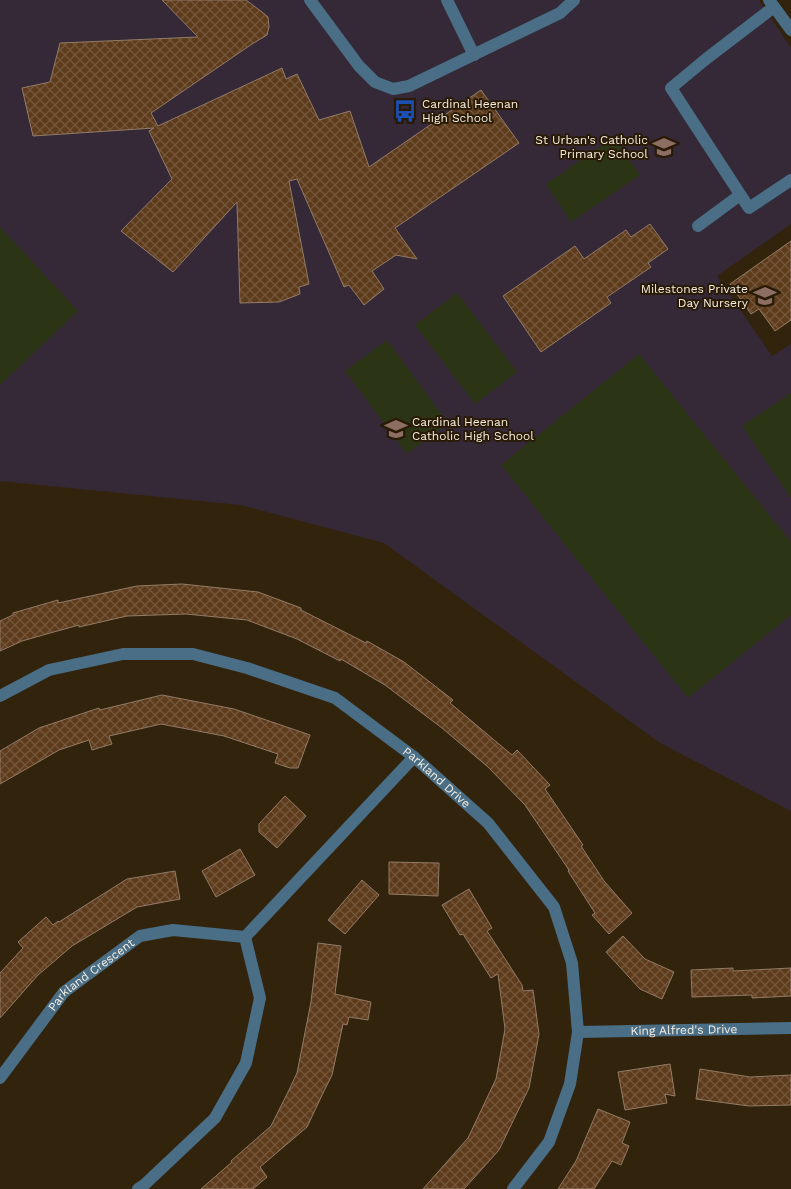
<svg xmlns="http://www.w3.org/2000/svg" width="791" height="1189" font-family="'Work Sans',sans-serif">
<defs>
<pattern id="building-cross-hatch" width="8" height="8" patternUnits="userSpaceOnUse" patternTransform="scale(1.25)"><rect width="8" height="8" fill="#5d3b1b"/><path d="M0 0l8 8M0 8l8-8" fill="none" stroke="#75583c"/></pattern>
</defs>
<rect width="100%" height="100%" fill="#32230d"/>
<polygon fill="#352937" points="0,0 759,0 791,48 791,224 717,276 772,356 791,344 791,811 660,743 384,543 241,505 0,481"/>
<g fill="#2b3515">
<polygon points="614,137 640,175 571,222 546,184"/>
<polygon points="0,227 78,311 0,385"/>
<polygon points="457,293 517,372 475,404 415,325"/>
<polygon points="387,340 448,423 407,454 345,371"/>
<polygon points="639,354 791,542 791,615 688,698 501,465"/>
<polygon points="791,393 791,498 742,426"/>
</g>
<g fill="url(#building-cross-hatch)" stroke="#937b67">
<polygon points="162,0 246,0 262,12 268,17 269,27 267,35 252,44 151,113 158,126 282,68 286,79 297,74 319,120 350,111 369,167 481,90 519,143 395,228 417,259 396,255 372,271 384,289 364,305 349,285 344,287 297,179 289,181 309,284 299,287 300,294 279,302 240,303 237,202 173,272 121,231 172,179 149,131 154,128 33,136 22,88 50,82 60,43 198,37"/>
<polygon points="650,224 668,249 648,263 651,267 607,297 611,303 541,352 503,296 575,246 584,259 626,230 631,237"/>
<polygon points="791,241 791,320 775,331 759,309 751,314 730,284"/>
<polygon points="182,584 258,592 301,608 301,610 366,643 367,641 404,662 453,700 450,703 512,755 517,750 550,785 545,789 583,845 581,846 604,881 632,913 609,934 592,915 595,913 568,871 569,870 525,805 488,767 442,728 385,685 341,659 340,661 297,639 247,620 186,614 127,616 79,627 79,625 43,635 22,641 0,651 0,621 13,615 13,613 58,600 58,603 137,586"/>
<polygon points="162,695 234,709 310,735 298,768 290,768 275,763 278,754 224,736 161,724 109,736 112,744 92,750 89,740 59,750 0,784 0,751 39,728 99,708 100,710"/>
<polygon points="285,796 306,816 277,848 259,832 259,824"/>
<polygon points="240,849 255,875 216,897 202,871"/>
<polygon points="389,862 439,863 438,896 389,894"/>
<polygon points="175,871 180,899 137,907 72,946 38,975 0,1018 0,973 23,948 18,942 46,917 53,925 58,921 59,922 127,879"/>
<polygon points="362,880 379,895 345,934 328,920"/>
<polygon points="469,889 492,928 487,931 522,985 523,991 533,990 539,1034 529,1088 499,1150 464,1189 423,1189 468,1138 496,1079 505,1029 498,974 491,978 463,934 460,935 442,905"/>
<polygon points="623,936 645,959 674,972 662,999 640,989 606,952"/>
<polygon points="318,943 341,946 335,994 371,1002 368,1020 349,1017 347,1025 343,1024 332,1075 324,1091 307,1127 260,1167 267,1177 253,1189 201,1189 232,1162 231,1161 271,1126 289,1090 297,1073 311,1002"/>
<polygon points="733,968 733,971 791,968 791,996 752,998 752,995 692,997 691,970"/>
<polygon points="670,1064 675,1096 665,1094 667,1103 625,1110 618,1072"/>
<polygon points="700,1069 750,1077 791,1075 791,1105 749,1106 696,1099"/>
<polygon points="598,1109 630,1122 622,1143 629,1146 621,1165 612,1161 594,1189 558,1189 576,1161"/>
</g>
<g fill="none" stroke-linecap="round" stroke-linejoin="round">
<g stroke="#496e86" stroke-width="12">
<polyline points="310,0 359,66 375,82 393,89 409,86 560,13 574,0"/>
<polyline points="447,0 474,55"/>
<polyline points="769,0 791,30"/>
<polyline points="774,7 706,59 671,88 749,208 791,180"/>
<polyline points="698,226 740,195"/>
<path id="s1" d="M0 696 49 670 123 654H193L247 668 335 698 414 757 488 823 554 907 572 963 578 1032 570 1084 549 1142 513 1189"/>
<polyline points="245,937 414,757"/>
<path id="s2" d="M578 1032 791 1028"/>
<path id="s3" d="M0 1078 64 992 140 936 173 930 245 937"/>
<polyline points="138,1189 144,1185 215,1118 246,1063 260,998 245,937"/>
</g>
</g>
<defs>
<symbol id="bus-bare" viewBox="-9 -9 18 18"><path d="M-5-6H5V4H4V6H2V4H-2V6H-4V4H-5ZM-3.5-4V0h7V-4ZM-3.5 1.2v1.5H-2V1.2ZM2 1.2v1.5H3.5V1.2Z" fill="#1a4fb4" stroke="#281a04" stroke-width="2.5" paint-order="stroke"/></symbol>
<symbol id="school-bare" viewBox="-9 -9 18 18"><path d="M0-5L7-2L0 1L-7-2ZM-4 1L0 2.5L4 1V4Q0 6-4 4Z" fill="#8d6e63" stroke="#281a04" stroke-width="2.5" paint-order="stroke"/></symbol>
</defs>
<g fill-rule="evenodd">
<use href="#bus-bare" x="389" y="95" width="32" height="32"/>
<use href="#school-bare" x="648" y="131" width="32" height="32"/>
<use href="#school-bare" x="749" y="280" width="32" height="32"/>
<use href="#school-bare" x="380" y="413" width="32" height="32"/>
</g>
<g text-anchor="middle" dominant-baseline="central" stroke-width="4" stroke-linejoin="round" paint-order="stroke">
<g font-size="12" fill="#f7eee0" stroke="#281a04" text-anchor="start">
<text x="422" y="104">Cardinal Heenan<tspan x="422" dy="14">High School</tspan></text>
<text x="648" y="140" text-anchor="end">St Urban's Catholic<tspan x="648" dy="14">Primary School</tspan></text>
<text x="748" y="289" text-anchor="end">Milestones Private<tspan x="748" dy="14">Day Nursery</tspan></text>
<text x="412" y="422">Cardinal Heenan<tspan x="412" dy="14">Catholic High School</tspan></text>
</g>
<g font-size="12" fill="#f7eee0" stroke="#281a04">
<text stroke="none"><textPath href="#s1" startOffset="479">Parkland Drive</textPath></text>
<text stroke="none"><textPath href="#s3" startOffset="139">Parkland Crescent</textPath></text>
<text stroke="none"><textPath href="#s2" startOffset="106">King Alfred's Drive</textPath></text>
</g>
</g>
</svg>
